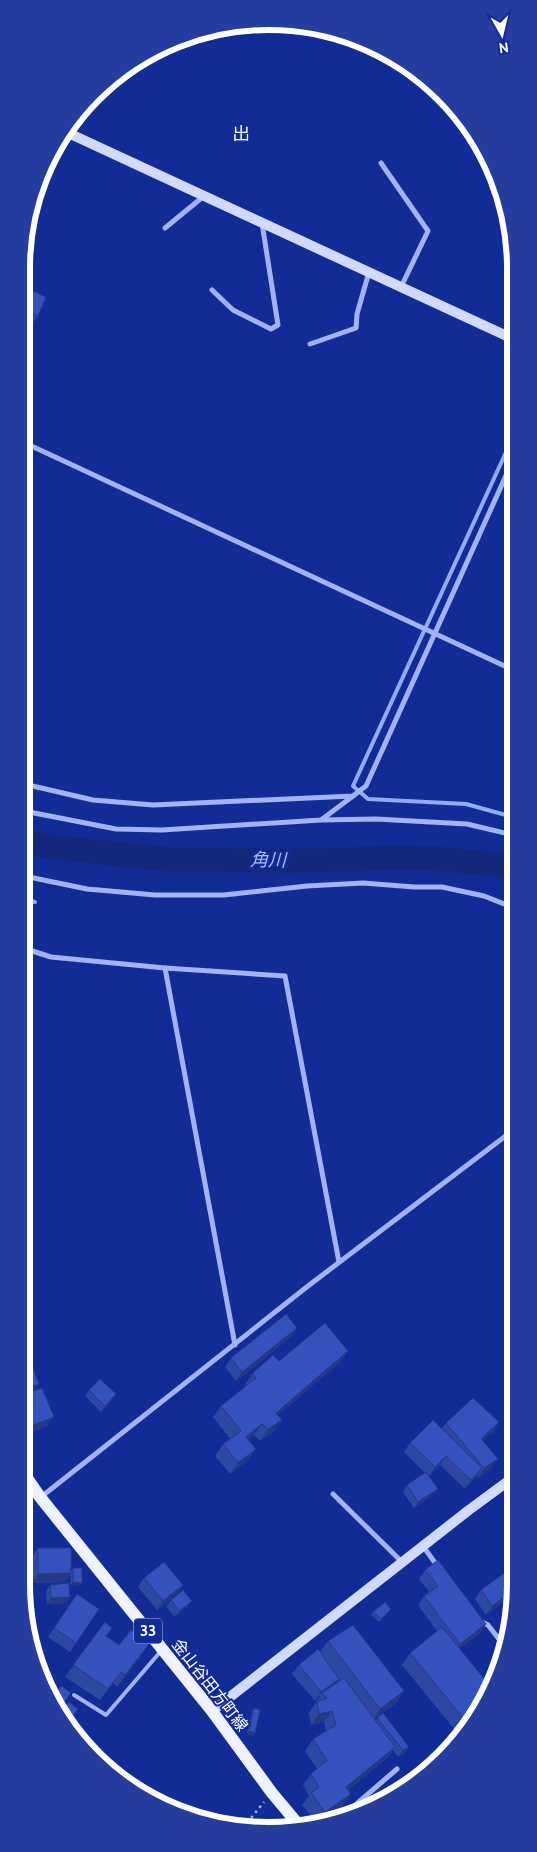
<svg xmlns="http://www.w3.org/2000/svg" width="537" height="1852" font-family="Cabin,'Noto Sans JP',sans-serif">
<rect width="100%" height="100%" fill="#112c97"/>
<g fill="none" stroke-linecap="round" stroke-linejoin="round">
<g stroke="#93aaf7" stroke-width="4">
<polyline points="513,817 466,804 368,799 353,786 513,437"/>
<polyline points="24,899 35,902"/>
</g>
<polyline stroke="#14287b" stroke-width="24" points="24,841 49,847 166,859 292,861 393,858 444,859 502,865 512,867"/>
<polyline stroke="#a1b3f4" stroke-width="2.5" stroke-dasharray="2.5 4" stroke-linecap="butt" points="243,1828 264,1802"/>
<polyline stroke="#a1b3f4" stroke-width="4" points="74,1695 106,1715 161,1651"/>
<g stroke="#a1b3f4" stroke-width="5">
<polyline points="332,32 347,40"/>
<polyline points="381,163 428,231 401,287"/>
<polyline points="165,228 204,196"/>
<polyline points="212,290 233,310 271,329 278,325 262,223"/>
<polyline points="310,344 356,328 357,314 369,272"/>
<polyline points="25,443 513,670"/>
<polyline points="24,784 93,800 153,805 353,796 366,786 513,460"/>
<polyline points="24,811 116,829 162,830 321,820 353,796"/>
<polyline points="322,820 376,819 467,824 513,835"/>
<polyline points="24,876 87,889 155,895 224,895 307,886 363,883 414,887 442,887 484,896 512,907"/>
<polyline points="23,948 51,957 165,968"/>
<polyline points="235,1345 165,968 285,976 339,1262"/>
<polyline points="333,1494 402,1562"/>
<polyline points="41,1497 308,1286 512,1131"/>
<polyline points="423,1546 438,1567"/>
<polyline points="482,1622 488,1625 505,1647"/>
<polyline points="339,1819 397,1769"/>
</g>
<g stroke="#d1dafd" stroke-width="10">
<polyline points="64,131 513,339"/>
<polyline points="212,1711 469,1510 511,1479"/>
</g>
<polyline stroke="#eef1ff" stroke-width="12" points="22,1471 40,1497 212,1711 272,1793 298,1824"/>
</g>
<g fill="#2d47a3">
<polygon points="26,288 38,316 33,322 26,318"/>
<polygon points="297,1328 291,1337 236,1381 225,1367 231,1358"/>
<polygon points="348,1351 339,1363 278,1415 274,1431 260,1441 254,1435 248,1440 256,1449 247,1461 230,1474 215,1456 223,1444 230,1439 213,1417 221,1406 246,1386 245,1384 253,1373 279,1361"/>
<polygon points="89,1390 112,1400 101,1412 85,1396"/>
<polygon points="499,1422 493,1432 482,1441 498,1459 491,1468 478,1478 477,1476 465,1489 440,1465 429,1476 433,1495 414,1508 403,1492 407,1485 425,1473 404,1452 410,1443 442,1428 446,1423"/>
<polygon points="38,1548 71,1570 73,1568 80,1586 70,1585 71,1574 65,1582 32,1583 32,1557"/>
<polygon points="511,1568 511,1596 486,1615 475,1599 481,1590"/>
<polygon points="425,1570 486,1624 480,1633 460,1648 482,1707 459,1735 402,1665 410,1653 437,1631 418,1605 424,1596 429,1592 419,1579"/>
<polygon points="144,1578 183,1585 177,1594 157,1610 138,1587"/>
<polygon points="50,1585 70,1597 66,1603 47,1604 46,1591"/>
<polygon points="77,1594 99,1609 70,1652 48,1637"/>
<polygon points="171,1600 192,1601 187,1607 174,1617 166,1606"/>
<polygon points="373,1612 389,1612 379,1622 371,1615"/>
<polygon points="105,1622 112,1628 106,1637 119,1645 141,1656 117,1687 113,1683 100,1700 65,1677"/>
<polygon points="328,1641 396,1703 375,1719 376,1720 377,1718 405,1753 398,1757 393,1750 387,1758 348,1790 343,1805 320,1821 316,1822 302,1805 309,1796 303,1785 311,1774 317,1769 305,1751 313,1739 326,1731 324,1722 311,1725 309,1713 314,1705 318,1699 315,1701 292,1674 299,1665 320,1652"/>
<polygon points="71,1693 59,1709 52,1698"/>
<polygon points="254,1708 253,1736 247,1734 252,1711"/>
</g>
<g fill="#243985">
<polygon points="297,1328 291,1337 236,1381 242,1372"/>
<polygon points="348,1351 339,1363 268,1424 276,1413"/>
<polygon points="39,1384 35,1390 22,1395 22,1390"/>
<polygon points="116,1394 112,1400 101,1412 105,1406"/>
<polygon points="54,1417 47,1426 22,1436 22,1431 24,1429"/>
<polygon points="282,1420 274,1431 260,1441 268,1429"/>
<polygon points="499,1422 493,1432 474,1448 481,1439"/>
<polygon points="262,1424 254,1435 237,1449 246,1437"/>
<polygon points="256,1449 247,1461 230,1474 238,1463"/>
<polygon points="446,1456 440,1465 429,1476 435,1467"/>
<polygon points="498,1459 491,1468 478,1478 484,1468"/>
<polygon points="482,1468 476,1477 465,1489 471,1480"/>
<polygon points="438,1489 433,1495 414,1508 418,1502"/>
<polygon points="21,1528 27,1528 21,1536"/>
<polygon points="71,1573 65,1582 32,1583 38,1574"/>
<polygon points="73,1582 82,1583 80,1586 70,1585"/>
<polygon points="183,1585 177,1594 157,1610 163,1601"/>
<polygon points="511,1592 511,1596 486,1615 492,1606"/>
<polygon points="70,1597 66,1603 47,1604 51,1598"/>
<polygon points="192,1601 187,1607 174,1617 179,1611"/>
<polygon points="486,1624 480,1633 454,1653 460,1644"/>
<polygon points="149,1644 141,1656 117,1687 125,1675"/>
<polygon points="339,1679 333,1688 322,1693 318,1699 315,1701 321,1692"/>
<polygon points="404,1691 396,1703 372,1721 380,1709"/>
<polygon points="332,1711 324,1722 311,1725 319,1714"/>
<polygon points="249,1731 255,1733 253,1736 247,1734"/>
<polygon points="395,1747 387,1758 338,1799 346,1787"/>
<polygon points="409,1747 405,1753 398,1757 403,1750"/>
<polygon points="351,1794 343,1805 320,1821 318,1822 325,1812"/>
</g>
<g fill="#3452be" stroke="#243985">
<polygon points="26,288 46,297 38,316 26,310"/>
<polygon points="286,1314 297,1328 242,1372 231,1358"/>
<polygon points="325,1323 348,1351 276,1413 282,1420 268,1429 262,1424 246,1437 256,1449 238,1463 223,1444 241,1431 221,1406 256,1378 253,1373 273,1355 279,1361"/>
<polygon points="32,1365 39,1384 22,1390 22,1369"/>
<polygon points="100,1379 116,1394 105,1406 89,1390"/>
<polygon points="42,1388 54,1417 24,1429 22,1424 22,1395"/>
<polygon points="473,1398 499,1422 481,1439 498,1459 484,1468 446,1423"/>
<polygon points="433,1420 482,1468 471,1480 446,1456 435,1467 410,1443"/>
<polygon points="426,1472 438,1489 418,1502 407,1485"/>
<polygon points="26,1505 27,1528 21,1528 22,1506"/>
<polygon points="38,1548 71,1548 71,1573 38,1574"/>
<polygon points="438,1560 486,1624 460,1644 424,1596 438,1586 425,1570"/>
<polygon points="164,1562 183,1585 163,1601 144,1578"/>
<polygon points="73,1568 82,1568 82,1583 73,1582"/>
<polygon points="511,1568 511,1592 492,1606 481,1590"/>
<polygon points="69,1583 70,1597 51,1598 50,1585"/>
<polygon points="183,1590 192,1601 179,1611 171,1600"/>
<polygon points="77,1594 99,1609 76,1643 54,1628"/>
<polygon points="385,1602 391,1609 381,1619 373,1612"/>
<polygon points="105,1622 112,1628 106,1636 119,1645 131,1630 149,1644 125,1675 121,1672 108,1689 73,1665"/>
<polygon points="353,1625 404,1691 380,1709 328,1641"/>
<polygon points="442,1627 490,1686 482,1707 468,1724 410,1653"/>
<polygon points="318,1649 339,1679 321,1692 299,1665"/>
<polygon points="344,1678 395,1747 346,1787 351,1794 325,1812 311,1793 319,1787 311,1774 327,1760 313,1739 336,1725 332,1711 319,1714 317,1702 327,1698 322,1693"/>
<polygon points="61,1686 71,1693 61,1706 54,1700 52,1698"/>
<polygon points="69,1702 78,1709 69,1721 65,1717 61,1712"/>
<polygon points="254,1708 260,1710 255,1733 249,1731"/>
<polygon points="383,1713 409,1747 403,1750 377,1718"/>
</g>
<g text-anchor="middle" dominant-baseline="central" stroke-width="4" stroke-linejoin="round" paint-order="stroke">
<rect fill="#112c97" stroke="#b8c0e0" stroke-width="1" x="134" y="1618.5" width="28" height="25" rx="4"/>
<g font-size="15" font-weight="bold" fill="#fff">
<text x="148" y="1631">33</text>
</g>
<g font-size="16" fill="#fff" stroke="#112c97">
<text transform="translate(210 1685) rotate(52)">金山谷田方町線</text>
</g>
<g font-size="18" fill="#fff" stroke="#112c97">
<text x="241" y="134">出</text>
</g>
<g font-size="18" font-style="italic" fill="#adbffa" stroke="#112c97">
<text transform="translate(268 860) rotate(1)">角川</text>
</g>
</g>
<path d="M0 0H537V1852H0ZM268 30H269A238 238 0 0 1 507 268V1584A238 238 0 0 1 269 1822H268A238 238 0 0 1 30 1584V268A238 238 0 0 1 268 30Z" fill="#243d9f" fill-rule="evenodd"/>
<path fill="none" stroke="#fff" stroke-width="6" d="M268 30H269A238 238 0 0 1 507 268V1584A238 238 0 0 1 269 1822H268A238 238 0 0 1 30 1584V268A238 238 0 0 1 268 30Z"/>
<g transform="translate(502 35) rotate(172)" stroke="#112c97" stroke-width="4" paint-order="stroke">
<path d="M0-4L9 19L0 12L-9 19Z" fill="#ffffff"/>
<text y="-8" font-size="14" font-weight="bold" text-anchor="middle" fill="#ffffff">N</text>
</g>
</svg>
